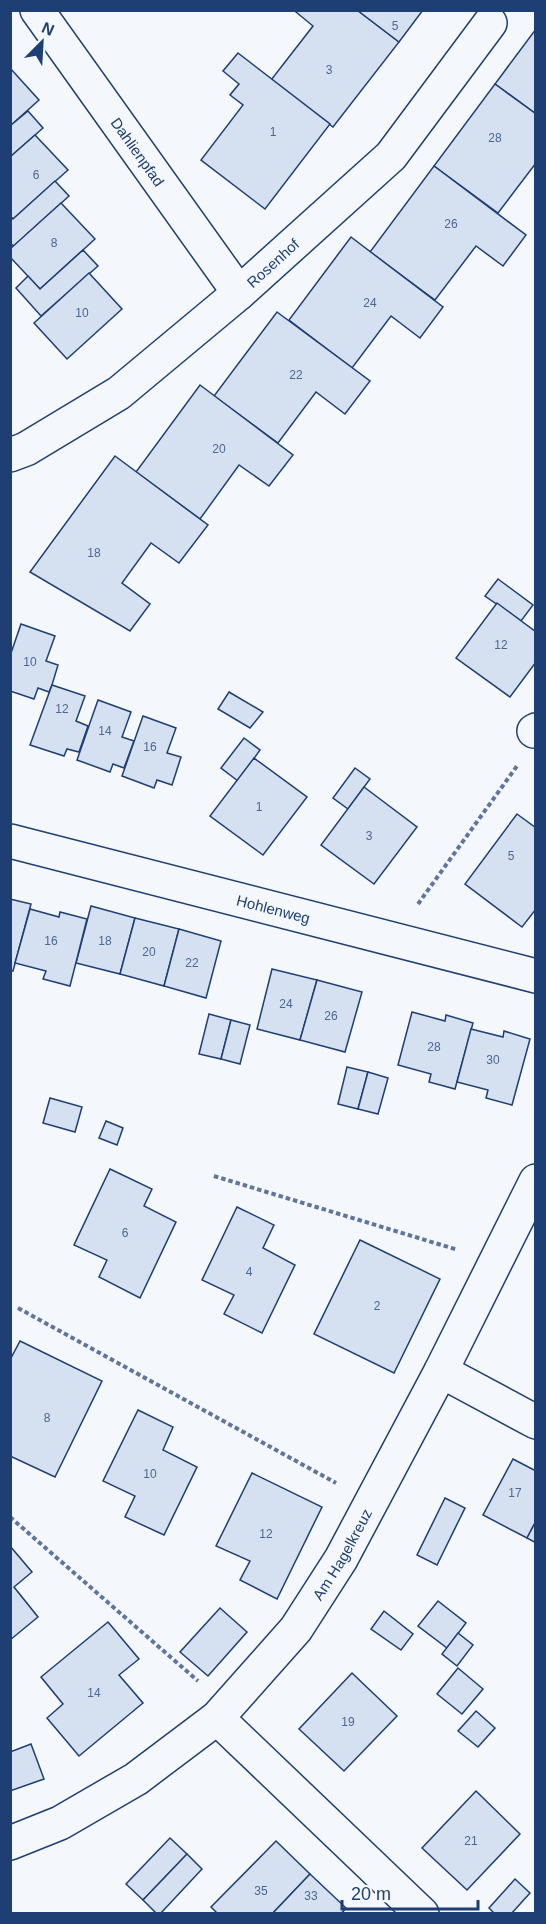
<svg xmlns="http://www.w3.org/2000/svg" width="546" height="1924" font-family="Helvetica,sans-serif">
<rect width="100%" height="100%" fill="#f4f7fb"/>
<g fill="#d5e0f0" stroke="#1d3f73" stroke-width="1.5">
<polygon points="298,10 357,10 399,42 333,127 271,80 313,26 296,12"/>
<polygon points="357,10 423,10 399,42"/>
<polygon points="536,29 536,114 495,84"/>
<polygon points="238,53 330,124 265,209 201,160 243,105 230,95 239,84 223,71"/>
<polygon points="10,68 39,100 10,126"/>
<polygon points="495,84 536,114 536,163 498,213 434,166"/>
<polygon points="28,111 43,128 10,157 10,126"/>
<polygon points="35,135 68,170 13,219 10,216 10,157"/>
<polygon points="434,166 526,235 503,266 476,246 435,300 370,252"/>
<polygon points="55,181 69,196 14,246 10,243 10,216 13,219"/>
<polygon points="61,203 95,239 40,289 10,257 10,249"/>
<polygon points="351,237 443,307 420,338 391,316 352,368 289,320"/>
<polygon points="83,250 98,266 41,316 16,288 28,276 40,289"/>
<polygon points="89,273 122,309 67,359 34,323"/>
<polygon points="277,312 370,381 345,414 316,392 278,443 214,396"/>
<polygon points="200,385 293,455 269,486 239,465 200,519 136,472"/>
<polygon points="115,456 208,525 179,563 151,543 122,583 150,604 130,631 30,572"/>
<polygon points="498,579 533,605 521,621 485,596"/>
<polygon points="497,603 536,632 536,662 510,697 456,658"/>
<polygon points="21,624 55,636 46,661 58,665 52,685 49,692 38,688 34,699 10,691 10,656"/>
<polygon points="52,685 85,696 76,721 88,726 79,752 67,749 64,756 30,745"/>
<polygon points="229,692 263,712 250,728 218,709"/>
<polygon points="98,700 131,712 122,737 134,741 124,768 113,764 110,772 77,760"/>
<polygon points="143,716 176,728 167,753 181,757 172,785 157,780 154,788 122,776"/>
<polygon points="244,738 260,750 238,781 221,768"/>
<polygon points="254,758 307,797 263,855 210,816"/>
<polygon points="355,768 370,779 348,809 333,798"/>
<polygon points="364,787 417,827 374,884 321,845"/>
<polygon points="517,814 536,828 536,909 522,927 465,884"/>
<polygon points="10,899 31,904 13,971 10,971"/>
<polygon points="91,906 135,918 120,974 76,963"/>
<polygon points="30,909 59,917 60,912 87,919 70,986 43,979 46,971 15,963"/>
<polygon points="135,918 179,929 164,986 120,974"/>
<polygon points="179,929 221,941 206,998 164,986"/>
<polygon points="272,969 317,980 300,1040 257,1029"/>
<polygon points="317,980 362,992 345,1052 300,1040"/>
<polygon points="412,1012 445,1021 446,1015 473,1023 455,1089 429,1082 431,1074 398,1065"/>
<polygon points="209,1014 231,1020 221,1059 199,1054"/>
<polygon points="231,1020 250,1025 240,1064 221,1059"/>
<polygon points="471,1029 503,1037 504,1031 530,1039 512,1105 486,1098 488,1090 457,1082"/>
<polygon points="347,1067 368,1072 358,1109 338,1104"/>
<polygon points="368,1072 388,1078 378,1114 358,1109"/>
<polygon points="50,1098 82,1107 75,1132 43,1123"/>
<polygon points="106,1121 123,1128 117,1145 99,1138"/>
<polygon points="110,1169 152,1189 144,1206 176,1222 140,1298 99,1277 107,1260 74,1245"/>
<polygon points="237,1207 274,1225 263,1248 295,1265 262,1333 224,1314 234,1295 202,1280"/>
<polygon points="360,1240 440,1279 394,1373 314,1334"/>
<polygon points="20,1341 102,1381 55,1477 10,1456 10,1360"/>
<polygon points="138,1410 173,1427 163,1450 197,1467 164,1535 125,1517 135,1496 103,1481"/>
<polygon points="513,1459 536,1471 536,1521 527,1538 483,1515"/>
<polygon points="252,1473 322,1507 277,1599 240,1580 250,1561 216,1546"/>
<polygon points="445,1498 465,1508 437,1565 417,1555"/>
<polygon points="536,1521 536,1543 527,1538"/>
<polygon points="10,1546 32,1572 14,1587 38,1617 10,1640"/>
<polygon points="438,1601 466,1623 447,1648 418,1626"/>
<polygon points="220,1608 247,1632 208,1676 180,1652"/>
<polygon points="384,1611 413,1634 401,1650 371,1629"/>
<polygon points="108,1622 139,1659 119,1675 143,1703 79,1756 47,1718 63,1704 41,1677"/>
<polygon points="458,1633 473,1645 457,1666 442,1654"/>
<polygon points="458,1668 483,1689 462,1714 437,1694"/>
<polygon points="352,1673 397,1716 344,1771 299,1729"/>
<polygon points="476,1711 495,1728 478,1747 458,1731"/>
<polygon points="31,1744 44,1779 10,1791 10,1752"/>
<polygon points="476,1791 520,1834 467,1890 422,1848"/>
<polygon points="170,1838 187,1854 143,1900 126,1884"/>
<polygon points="276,1841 310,1874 272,1914 218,1914 211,1907"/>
<polygon points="187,1854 202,1869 160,1914 157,1914 143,1900"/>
<polygon points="310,1874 346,1908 341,1914 272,1914"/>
<polygon points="515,1879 530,1893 511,1914 495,1914 489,1908"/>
</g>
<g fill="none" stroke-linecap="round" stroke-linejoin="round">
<defs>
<g id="minor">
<path id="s1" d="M37 10 239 293"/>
<path id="s2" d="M10 455 26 449 119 393 239 293 391 156 490 23"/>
<polyline points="534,731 536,730"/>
<path id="s3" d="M10 841 536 976"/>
<polyline points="441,1371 536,1422"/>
<polyline points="217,1718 422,1914"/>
<path id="s4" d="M10 1843 60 1823 136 1779 217 1718 296 1629 341 1559 441 1371 536 1181"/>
</g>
</defs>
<use href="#minor" stroke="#1d3f73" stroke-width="36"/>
<g stroke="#5e769c" stroke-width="4" stroke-dasharray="4.5 3" stroke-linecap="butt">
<polyline points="418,904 517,766"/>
<polyline points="214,1176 458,1250"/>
<polyline points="18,1308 336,1483"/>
<polyline points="10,1517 198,1681"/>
</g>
<use href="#minor" stroke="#f4f7fb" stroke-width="33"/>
</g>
<g text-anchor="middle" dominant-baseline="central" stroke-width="4.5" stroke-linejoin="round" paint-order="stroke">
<g font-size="12" fill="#4b6792">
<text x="395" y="26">5</text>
<text x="329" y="70">3</text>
<text x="273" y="132">1</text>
<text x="495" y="138">28</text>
<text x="36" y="175">6</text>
<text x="451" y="224">26</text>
<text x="54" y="243">8</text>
<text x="370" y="303">24</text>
<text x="82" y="313">10</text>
<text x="296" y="375">22</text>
<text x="219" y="449">20</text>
<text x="94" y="553">18</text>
<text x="501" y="645">12</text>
<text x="30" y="662">10</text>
<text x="62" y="709">12</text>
<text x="105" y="731">14</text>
<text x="150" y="747">16</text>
<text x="259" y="807">1</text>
<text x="369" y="836">3</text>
<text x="511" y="856">5</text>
<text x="51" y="941">16</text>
<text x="105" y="941">18</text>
<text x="149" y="952">20</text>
<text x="192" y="963">22</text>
<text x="286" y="1004">24</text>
<text x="331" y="1016">26</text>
<text x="434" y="1047">28</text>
<text x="493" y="1060">30</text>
<text x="125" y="1233">6</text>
<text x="249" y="1272">4</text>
<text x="377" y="1306">2</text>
<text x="47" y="1418">8</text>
<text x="150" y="1474">10</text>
<text x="515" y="1493">17</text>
<text x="266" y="1534">12</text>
<text x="94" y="1693">14</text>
<text x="348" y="1722">19</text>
<text x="471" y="1841">21</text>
<text x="261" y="1891">35</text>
<text x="311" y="1896">33</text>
</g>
<g font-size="15" fill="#1d3f73" stroke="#f4f7fb">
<text stroke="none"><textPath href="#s1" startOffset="174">Dahlienpfad</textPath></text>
<text stroke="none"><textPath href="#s2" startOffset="327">Rosenhof</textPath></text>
<text stroke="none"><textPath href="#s3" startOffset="272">Hohlenweg</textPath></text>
<text stroke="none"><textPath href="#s4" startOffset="450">Am Hagelkreuz</textPath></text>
</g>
</g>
<rect width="546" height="1924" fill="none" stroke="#1d3f73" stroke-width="24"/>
<g transform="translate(42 42) rotate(24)" stroke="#f4f7fb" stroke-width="4.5" paint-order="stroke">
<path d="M0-4.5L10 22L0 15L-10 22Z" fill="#1d3f73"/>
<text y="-9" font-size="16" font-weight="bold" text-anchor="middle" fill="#1d3f73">N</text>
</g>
<path d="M342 1900v9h136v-9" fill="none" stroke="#1d3f73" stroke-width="3"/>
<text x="351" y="1900" font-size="18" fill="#1d3f73" stroke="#f4f7fb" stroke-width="4.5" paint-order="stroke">20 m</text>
</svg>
